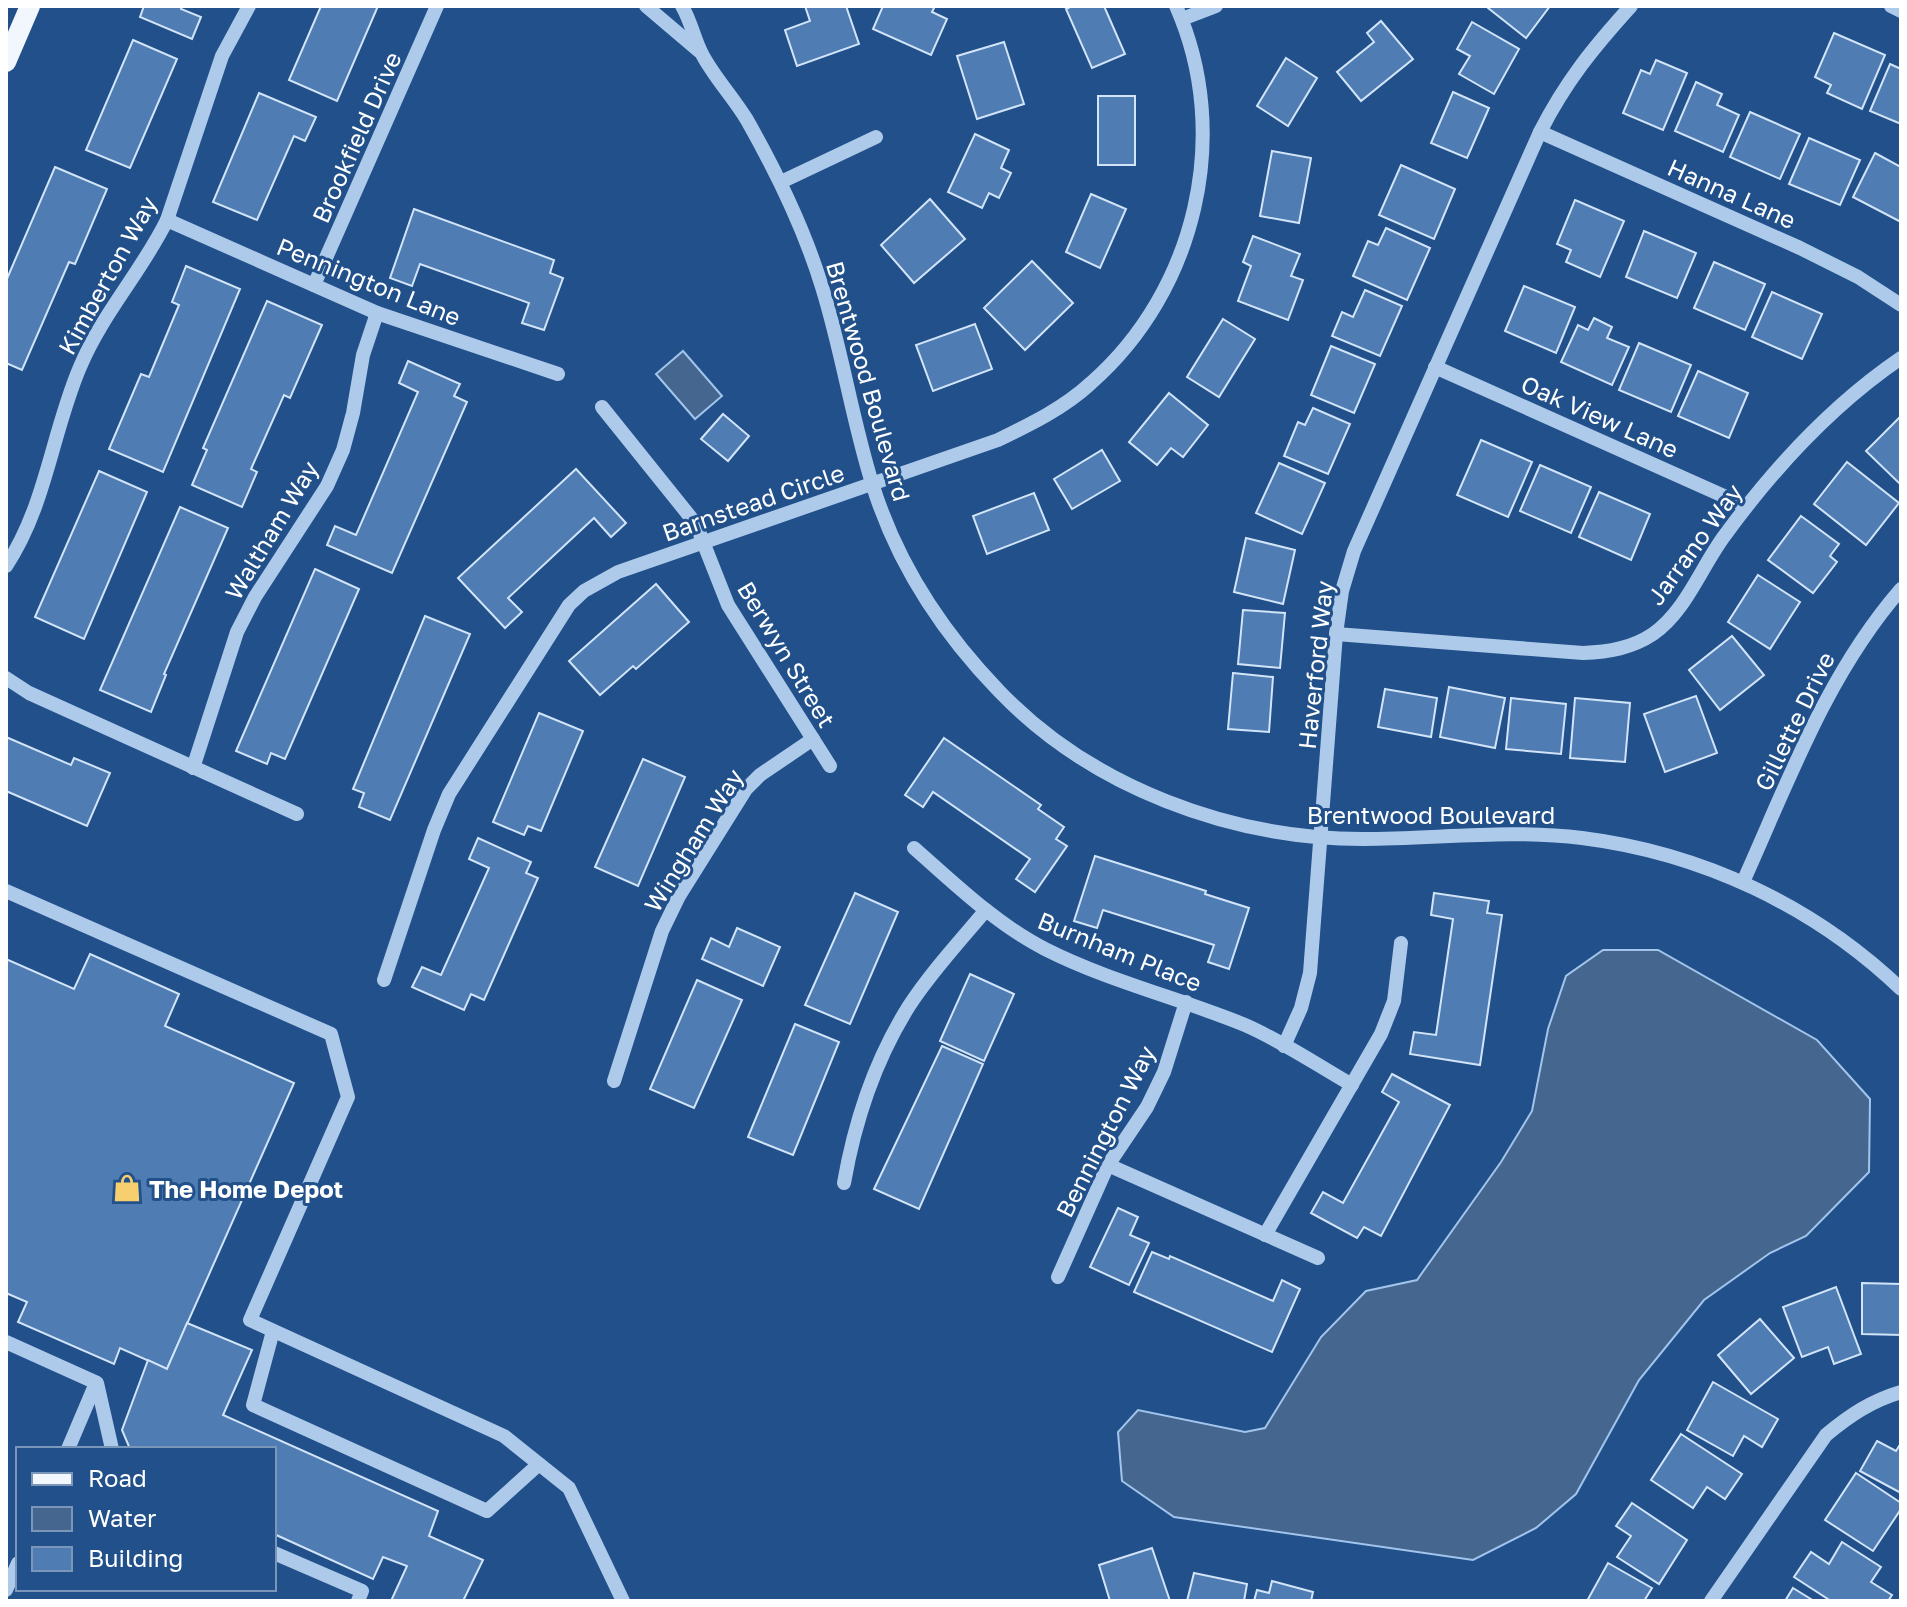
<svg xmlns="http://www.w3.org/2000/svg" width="1907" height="1607" font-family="'Golos Text',sans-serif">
<rect width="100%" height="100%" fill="#21508a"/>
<g fill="#45668f" stroke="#a2c5ec" stroke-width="2">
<polygon points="683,351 722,396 695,419 656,374"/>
<polygon points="1603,950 1658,950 1817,1040 1870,1099 1869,1172 1806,1236 1770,1253 1704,1300 1639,1380 1576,1494 1536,1528 1473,1560 1174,1517 1122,1481 1118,1432 1138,1410 1245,1432 1265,1428 1321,1337 1366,1291 1417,1280 1501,1162 1532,1111 1548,1029 1566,976"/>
</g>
<g fill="#4e7cb3" stroke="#d2e4f8" stroke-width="2">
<polygon points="144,6 182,6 181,9 201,17 192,39 140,17"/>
<polygon points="321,6 378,6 337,101 289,80"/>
<polygon points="805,6 846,6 859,44 797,66 785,30 810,21"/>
<polygon points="883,6 935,6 932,12 947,19 931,55 873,29"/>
<polygon points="1072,6 1104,6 1125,54 1092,68 1066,9"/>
<polygon points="1489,6 1550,6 1526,38 1488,8"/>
<polygon points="1381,21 1413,59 1361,101 1337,72 1374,42 1367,33"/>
<polygon points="1472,22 1519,49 1494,94 1459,74 1470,56 1457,49"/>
<polygon points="1834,33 1885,55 1862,109 1827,93 1831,85 1815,77"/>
<polygon points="133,40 177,59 130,168 86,150"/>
<polygon points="1004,42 1024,104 977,119 957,56"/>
<polygon points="1286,58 1317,78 1288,126 1257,106"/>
<polygon points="1656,60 1687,73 1663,130 1623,113 1641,70 1650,74"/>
<polygon points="1890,64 1901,69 1901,124 1870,111"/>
<polygon points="1696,82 1722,94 1717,105 1739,115 1723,152 1675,131"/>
<polygon points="1453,92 1489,108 1467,158 1431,143"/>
<polygon points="259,93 316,117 305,141 294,136 257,220 213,202"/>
<rect x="1098" y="96" width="37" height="69"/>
<polygon points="1750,112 1800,134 1780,179 1730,157"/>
<polygon points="975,134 1009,150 1001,168 1011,173 999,198 989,193 982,208 948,192"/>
<polygon points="1809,138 1860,160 1840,205 1789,184"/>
<polygon points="1272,151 1311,158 1299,223 1260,216"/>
<polygon points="1875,153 1901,167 1901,222 1853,197"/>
<polygon points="1401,165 1455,189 1434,239 1379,215"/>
<polygon points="55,167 107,189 75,264 69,262 22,370 6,363 6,281"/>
<polygon points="1091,194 1126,209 1100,268 1066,252"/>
<polygon points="930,199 965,239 914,283 881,245"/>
<polygon points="1575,200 1624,221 1600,277 1566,262 1571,250 1557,244"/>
<polygon points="414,209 554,260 550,273 563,278 544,330 522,323 529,303 420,264 412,286 390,278"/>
<polygon points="1386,228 1430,248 1407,300 1353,276 1368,241 1378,245"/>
<polygon points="1644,231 1696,253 1677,298 1626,277"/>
<polygon points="1253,236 1300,254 1291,276 1303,280 1288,320 1238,301 1251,266 1243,262"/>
<polygon points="1032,261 1073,303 1025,350 984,308"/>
<polygon points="1714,262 1765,284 1745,330 1694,308"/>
<polygon points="186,266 240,289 163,472 109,449 141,374 149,377 179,305 172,302"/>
<polygon points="1524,286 1575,307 1556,353 1505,331"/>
<polygon points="1365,290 1402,306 1380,356 1332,336 1342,312 1353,317"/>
<polygon points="1772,292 1822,314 1802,359 1752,337"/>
<polygon points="267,301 322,325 290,398 284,395 251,469 257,472 242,507 192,485 207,450 203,448"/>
<polygon points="1594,318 1612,327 1607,338 1629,347 1612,385 1561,362 1578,325 1588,330"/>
<polygon points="1223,319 1255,339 1219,397 1187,377"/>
<polygon points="975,324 992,369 933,391 916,345"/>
<polygon points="1639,343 1691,365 1671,412 1619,390"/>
<polygon points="1331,346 1375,364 1354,413 1311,395"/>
<polygon points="408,361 460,384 454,396 467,402 392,573 327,545 335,526 356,535 418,392 399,383"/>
<polygon points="1698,371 1748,393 1729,438 1678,416"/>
<polygon points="1169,393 1208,425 1183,457 1171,448 1157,465 1129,442"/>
<polygon points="1313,408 1350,424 1328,474 1284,456 1298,422 1305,425"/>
<polygon points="723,414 749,436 728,461 701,439"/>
<polygon points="1901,416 1901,485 1866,451"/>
<polygon points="1481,440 1532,462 1508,517 1457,495"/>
<polygon points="1102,450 1120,481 1072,509 1054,479"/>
<polygon points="1847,462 1899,503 1866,545 1814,504"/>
<polygon points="1279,463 1325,483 1302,534 1256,513"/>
<polygon points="1540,465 1591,487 1571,533 1520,511"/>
<polygon points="576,469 626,523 611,537 594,518 508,598 522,612 505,628 458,578"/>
<polygon points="99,471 147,492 84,639 35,617"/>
<polygon points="1599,492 1650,514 1631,560 1579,537"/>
<polygon points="1034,493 1049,530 987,554 973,516"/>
<polygon points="180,507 228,528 164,674 166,675 151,712 100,690"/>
<polygon points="1801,516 1839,544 1830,556 1837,562 1813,593 1768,560"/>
<polygon points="1246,538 1295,550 1283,604 1234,592"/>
<polygon points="315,569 359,589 285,759 271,753 267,764 236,751"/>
<polygon points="1758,575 1800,602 1770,649 1728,622"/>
<polygon points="656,584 689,622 636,669 633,666 600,695 569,661"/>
<polygon points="1243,610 1285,613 1280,668 1238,664"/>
<polygon points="425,616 470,634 390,820 359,807 364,793 353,789"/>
<polygon points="1732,636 1764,675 1720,710 1689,670"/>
<polygon points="1233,673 1273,677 1269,732 1228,729"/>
<polygon points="1449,687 1505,698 1495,748 1440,737"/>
<polygon points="1385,689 1437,698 1431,737 1378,727"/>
<polygon points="1696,696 1717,753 1665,772 1644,714"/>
<polygon points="1511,698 1566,704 1561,754 1506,749"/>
<polygon points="1575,698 1630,703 1625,762 1570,758"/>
<polygon points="539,713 583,731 541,831 528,826 524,835 493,822"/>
<polygon points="6,737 71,765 74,758 110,773 87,826 6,791"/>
<polygon points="944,738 1041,805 1038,809 1064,827 1056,839 1067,846 1035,892 1016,879 1030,859 933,792 923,807 905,795"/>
<polygon points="643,759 685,777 638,886 595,867"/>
<polygon points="478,838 531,862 526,873 538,878 484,1000 471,994 464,1010 412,987 422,967 441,975 489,868 469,859"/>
<polygon points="1095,856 1206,891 1205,894 1249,908 1229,969 1208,962 1214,945 1103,910 1097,928 1074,921"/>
<polygon points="855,893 898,912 850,1024 805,1005"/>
<polygon points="1434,893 1489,901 1487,913 1502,915 1480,1065 1410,1054 1414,1032 1436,1035 1453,919 1431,915"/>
<polygon points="737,928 780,947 763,986 702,959 711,938 729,947"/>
<polygon points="90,954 179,994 165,1026 294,1083 167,1369 120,1348 114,1364 18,1322 27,1302 6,1293 6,959 74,989"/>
<polygon points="970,974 1014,994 984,1061 940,1041"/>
<polygon points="697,980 742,1000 694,1108 650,1089"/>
<polygon points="795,1024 839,1042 793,1155 748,1137"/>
<polygon points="942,1046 983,1064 919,1209 874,1189"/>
<polygon points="1392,1074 1450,1105 1381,1236 1364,1227 1357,1238 1311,1213 1323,1192 1343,1203 1399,1102 1382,1092"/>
<polygon points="1118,1208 1138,1217 1130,1235 1149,1243 1129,1285 1090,1267"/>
<polygon points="1152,1252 1169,1259 1170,1256 1273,1301 1282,1280 1300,1289 1272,1352 1134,1292"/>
<polygon points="1862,1283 1901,1284 1901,1335 1862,1334"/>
<polygon points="1836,1287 1861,1354 1834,1364 1828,1347 1802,1357 1783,1307"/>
<polygon points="1760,1319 1794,1358 1751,1394 1718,1355"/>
<polygon points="187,1323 252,1350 223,1415 438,1511 429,1536 483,1560 463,1601 391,1601 407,1566 383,1557 373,1579 274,1534 274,1449 130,1449 122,1430 148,1360 167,1369"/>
<polygon points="1713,1382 1778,1419 1762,1447 1744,1436 1733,1456 1687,1430"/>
<polygon points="1681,1434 1742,1474 1725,1499 1707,1487 1693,1508 1651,1480"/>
<polygon points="1877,1441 1896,1451 1901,1443 1901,1493 1860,1471"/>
<polygon points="1856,1473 1901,1503 1901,1509 1873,1551 1825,1520"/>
<polygon points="1632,1503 1687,1540 1659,1584 1617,1557 1631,1536 1616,1526"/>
<polygon points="1842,1542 1881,1567 1871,1582 1892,1595 1888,1601 1831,1601 1794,1577 1811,1552 1829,1564"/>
<polygon points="1152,1548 1170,1601 1110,1601 1099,1565"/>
<polygon points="1608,1563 1652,1588 1644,1601 1587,1601"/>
<polygon points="1194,1573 1247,1584 1244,1601 1187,1601"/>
<polygon points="1272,1581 1313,1592 1311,1601 1254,1601 1257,1590 1269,1593"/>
<polygon points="1793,1588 1814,1601 1785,1601"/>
</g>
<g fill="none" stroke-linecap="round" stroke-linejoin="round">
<g stroke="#aecaeb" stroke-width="14">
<polyline points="646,6 699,51"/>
<path d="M682 6C691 21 694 39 702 54 714 77 733 97 747 120 777 173 804 228 822 287 842 351 852 419 872 483 896 561 942 632 999 691 1091 787 1230 839 1363 839 1436 839 1509 829 1582 838 1702 853 1814 906 1901 989"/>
<polyline points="1891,6 1901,11"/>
<polyline points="1182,19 1216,6"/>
<polyline points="1540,132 1800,248 1858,277 1901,305"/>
<polyline points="781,182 876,137"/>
<polyline points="167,220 377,313 558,374"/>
<polyline points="314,285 437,6"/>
<polyline points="1435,367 1746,506"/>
<polyline points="602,407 696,524 728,605 830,766"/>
<path d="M6 566C46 506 52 432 80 367 102 314 142 271 167 220L222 56 249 6"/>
<path d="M1336 634 1583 653C1609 652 1632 648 1653 634 1686 611 1701 567 1725 535 1774 468 1832 405 1901 358"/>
<polyline points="6,678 29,693 297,814"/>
<polyline points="193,768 237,632 255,597 327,486 343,450 353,413 363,355 377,313"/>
<path d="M914 848C955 884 996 924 1045 949 1108 981 1179 998 1245 1025 1282 1041 1317 1065 1352 1085"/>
<path d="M1743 882C1789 780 1827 674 1901 589"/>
<polyline points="6,891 331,1034 348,1097 250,1320 504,1436 569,1488 623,1601"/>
<path d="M384 980 434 830 449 794 569 605 584 591 618 572 998 440C1031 424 1064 408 1091 383 1196 291 1233 134 1176 6"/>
<path d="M1284 1046 1301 1008 1310 973 1336 634 1342 591 1354 551 1540 132C1566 81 1593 48 1631 6"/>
<polyline points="614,1081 662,931 679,896 746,789 760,775 813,739"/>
<polyline points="1108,1165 1318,1258"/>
<path d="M844 1183C855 1120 875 1060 909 1006 931 972 960 941 986 910"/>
<polyline points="1265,1235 1381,1034 1394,1001 1401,943"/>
<polyline points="1058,1277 1108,1165 1147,1107 1164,1072 1186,1002"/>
<polyline points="273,1331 253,1405 487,1511 539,1464"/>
<polyline points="6,1342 97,1383 112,1449"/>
<polyline points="68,1449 96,1383"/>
<polyline points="274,1553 362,1591 358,1601"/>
<polyline points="6,1590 18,1563"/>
<path d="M1711 1601 1826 1435C1850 1415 1871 1401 1901 1392"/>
</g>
<polyline stroke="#f2f7fe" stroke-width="20" points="6,62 30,6"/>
</g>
<defs>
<symbol id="shop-bare" viewBox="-9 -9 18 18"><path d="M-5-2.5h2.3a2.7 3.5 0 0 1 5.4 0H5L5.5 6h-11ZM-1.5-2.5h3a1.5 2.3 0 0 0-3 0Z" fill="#f7cf6f" stroke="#21508a" stroke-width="2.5" paint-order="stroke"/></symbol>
</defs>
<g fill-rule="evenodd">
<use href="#shop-bare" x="107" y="1168" width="40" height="40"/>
</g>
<g text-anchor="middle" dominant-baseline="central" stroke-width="6" stroke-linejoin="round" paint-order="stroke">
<g font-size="24" fill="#fff" stroke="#21508a">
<text transform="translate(356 137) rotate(-66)">Brookfield Drive</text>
<text transform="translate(1732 193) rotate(24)">Hanna Lane</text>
<text transform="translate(107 275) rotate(-61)">Kimberton Way</text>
<text transform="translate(369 281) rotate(22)">Pennington Lane</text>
<text transform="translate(869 381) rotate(74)">Brentwood Boulevard</text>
<text transform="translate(1600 416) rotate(24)">Oak View Lane</text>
<text transform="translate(753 502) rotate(-19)">Barnstead Circle</text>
<text transform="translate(271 530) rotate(-59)">Waltham Way</text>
<text transform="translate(1694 544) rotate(-54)">Jarrano Way</text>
<text transform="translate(787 654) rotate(59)">Berwyn Street</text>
<text transform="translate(1315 665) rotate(-84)">Haverford Way</text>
<text transform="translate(1794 721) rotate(-64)">Gillette Drive</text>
<text x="1431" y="814">Brentwood Boulevard</text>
<text transform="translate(693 840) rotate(-58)">Wingham Way</text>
<text transform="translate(1120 951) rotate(22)">Burnham Place</text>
<text transform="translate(1105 1131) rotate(-63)">Bennington Way</text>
</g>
<g font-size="24" font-weight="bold" fill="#fff" stroke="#21508a" text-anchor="start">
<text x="149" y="1188">The Home Depot</text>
</g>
</g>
<rect width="1907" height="1607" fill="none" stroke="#ffffff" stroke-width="16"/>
<rect x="16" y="1447" width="260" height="144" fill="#21508a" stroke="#7a96b9" stroke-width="2"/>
<rect x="32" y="1473" width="40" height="12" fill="#f2f7fe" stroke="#7a96b9" stroke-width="2"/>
<text x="88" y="1487" font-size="24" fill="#ffffff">Road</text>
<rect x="32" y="1507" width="40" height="24" fill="#45668f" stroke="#7a96b9" stroke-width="2"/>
<text x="88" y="1527" font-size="24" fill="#ffffff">Water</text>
<rect x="32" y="1547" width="40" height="24" fill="#4e7cb3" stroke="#7a96b9" stroke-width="2"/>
<text x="88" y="1567" font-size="24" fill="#ffffff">Building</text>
</svg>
